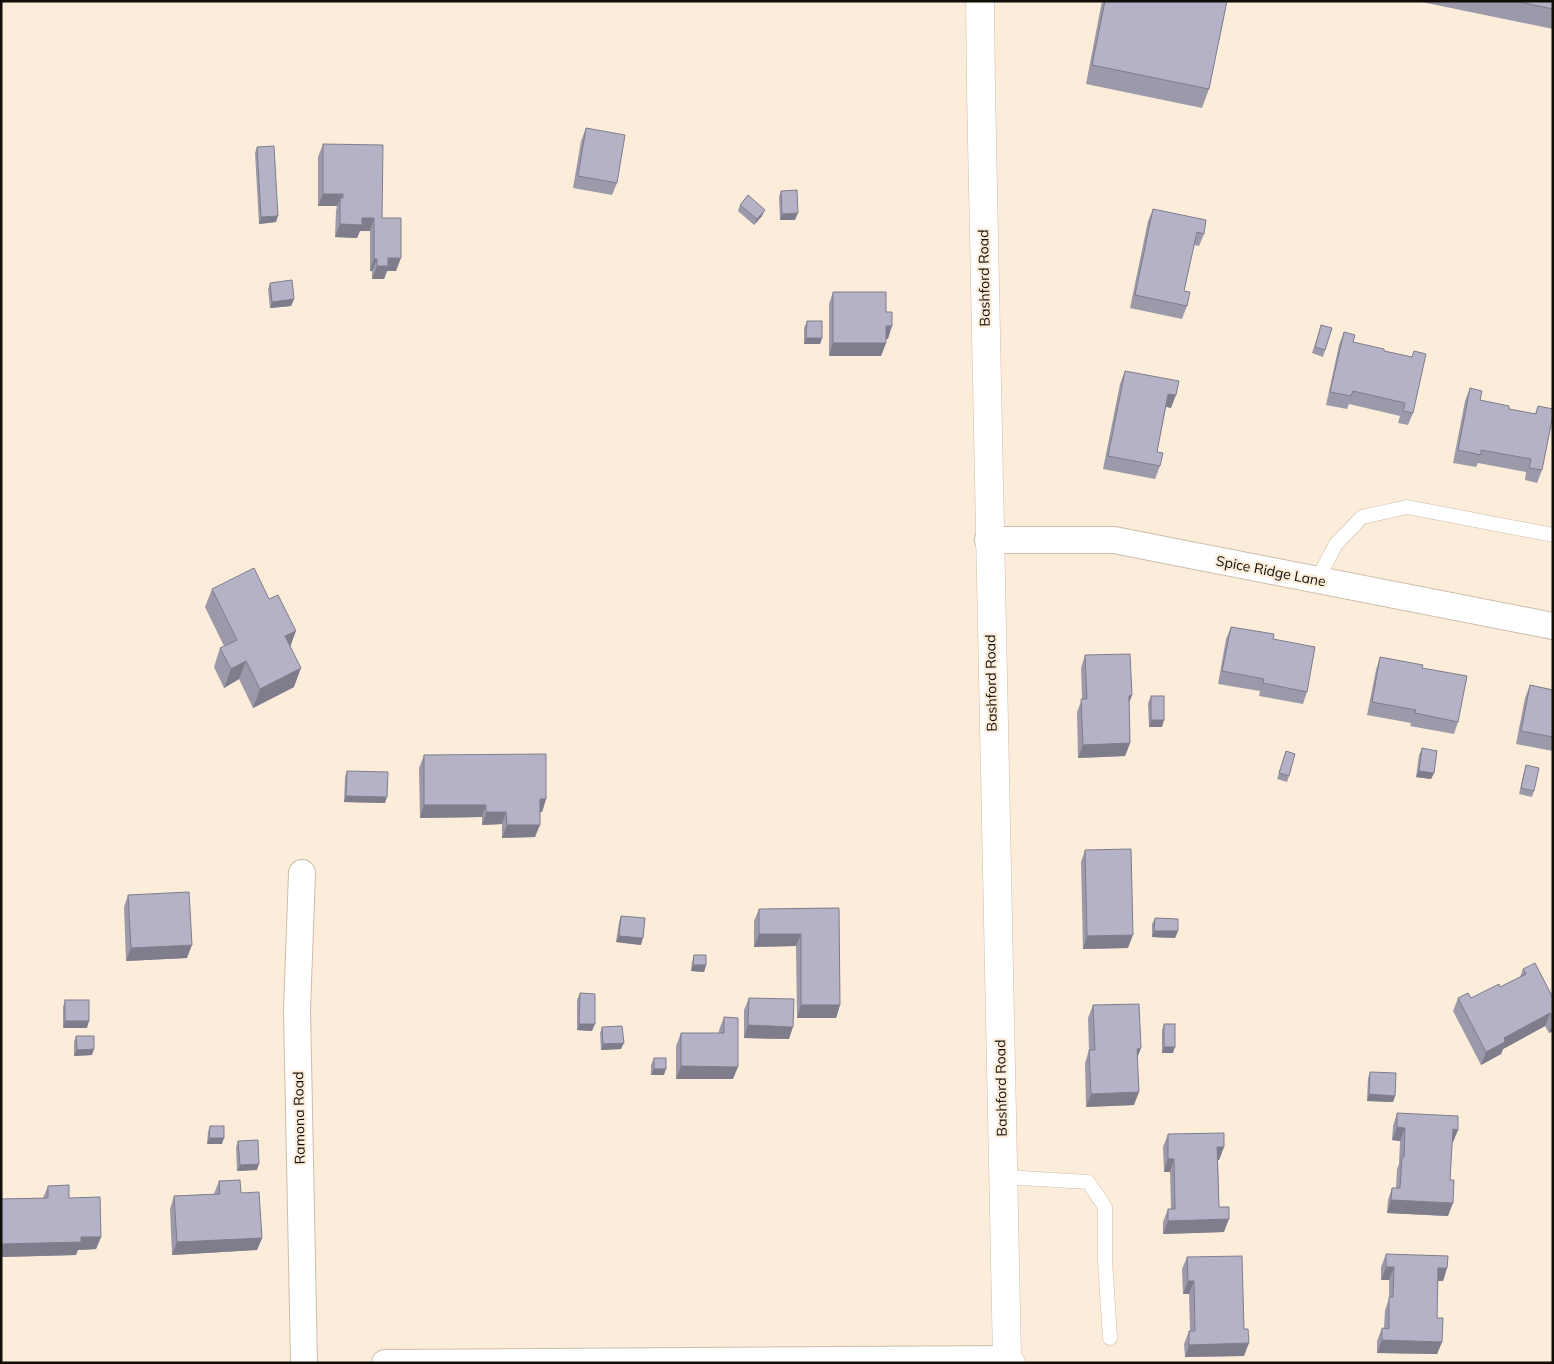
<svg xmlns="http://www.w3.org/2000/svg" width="1554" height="1364" font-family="Mulish,sans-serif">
<rect width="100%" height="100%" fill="#fcedda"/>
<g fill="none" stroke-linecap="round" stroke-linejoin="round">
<defs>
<g id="lane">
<polyline points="1317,580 1336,544 1362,517 1407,507 1553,535"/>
<polyline points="1003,1177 1088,1182 1105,1207 1105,1260 1110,1338"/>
</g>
<g id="street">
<polyline points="988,540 1114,540 1553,626"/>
<polyline points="302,873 297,1010 304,1363"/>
<polyline points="385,1363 1007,1359 1007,1363"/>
</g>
<path id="secondary" d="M980 1C985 454 996 907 1007 1359L1011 1363"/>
</defs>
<use href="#lane" stroke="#ccbdab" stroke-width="15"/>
<use href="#street" stroke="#ccbdab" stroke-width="28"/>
<use href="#secondary" stroke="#ccbdab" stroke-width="29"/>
<use href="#lane" stroke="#fff" stroke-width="14"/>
<use href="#street" stroke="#fff" stroke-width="26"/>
<use href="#secondary" stroke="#fff" stroke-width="28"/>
</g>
<g fill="#9c99ab">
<polygon points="1102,1 1227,1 1209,89 1202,108 1086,84"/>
<polygon points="1417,1 1553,1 1553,29"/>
<polygon points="586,128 617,183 612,195 573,188 581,141"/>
<polygon points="323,144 382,218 396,271 387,271 384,279 372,279 372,271 370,271 370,231 360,231 357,238 335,237 336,211 337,206 318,206 318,157"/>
<polygon points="257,147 276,222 259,224 255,153"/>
<polygon points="781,191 795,220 780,220 779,197"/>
<polygon points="740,205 762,216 754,225 738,211"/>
<polygon points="1153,209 1204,234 1199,246 1194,245 1184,291 1187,306 1182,319 1130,308 1148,221"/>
<polygon points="270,283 294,299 291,306 270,308 268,289"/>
<polygon points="833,292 886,312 888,339 886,339 886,343 881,356 829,356 829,304"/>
<polygon points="807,321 822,338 820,344 804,344 804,328"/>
<polygon points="1332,328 1323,357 1312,353 1319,332"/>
<polygon points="1344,332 1353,342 1384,351 1412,357 1414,351 1413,413 1408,425 1398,423 1400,416 1349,404 1347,409 1326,405 1339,345"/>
<polygon points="1125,371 1171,408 1166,407 1157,452 1160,466 1155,479 1103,469 1120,384"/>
<polygon points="1470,388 1480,400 1509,409 1535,414 1538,406 1542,470 1537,483 1525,480 1526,472 1478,463 1476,467 1453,463 1465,401"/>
<polygon points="212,589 290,647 294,687 253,708 239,679 224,688 214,667 220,648 224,646 205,607"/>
<polygon points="1231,627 1273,639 1307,692 1303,704 1259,696 1260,691 1218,684 1226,639"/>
<polygon points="1085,655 1132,695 1129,703 1130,743 1125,756 1078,758 1077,712 1082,699 1081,668"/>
<polygon points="1380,657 1422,668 1458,722 1454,734 1410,726 1411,723 1367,715 1376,670"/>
<polygon points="1530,685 1553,690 1553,751 1516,744 1525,698"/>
<polygon points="1151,696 1162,727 1149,727 1148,703"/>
<polygon points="1422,748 1434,773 1431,779 1416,777 1419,755"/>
<polygon points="1286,751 1289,776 1287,782 1277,779"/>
<polygon points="424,755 546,799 542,812 540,812 535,837 502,838 502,824 482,825 482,817 420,818 419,768"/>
<polygon points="1526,765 1534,791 1532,797 1519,794 1524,772"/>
<polygon points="347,771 385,803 344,802 345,777"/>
<polygon points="1085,850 1128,948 1083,949 1081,862"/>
<polygon points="128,895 187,958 126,961 124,907"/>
<polygon points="839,908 840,1005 836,1018 797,1018 796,946 754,947 754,921 759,909"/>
<polygon points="621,916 641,945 616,942 619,922"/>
<polygon points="1155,918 1178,931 1175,938 1152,937 1152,924"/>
<polygon points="694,955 706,965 704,972 691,971 692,962"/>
<polygon points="1523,969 1553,998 1553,1031 1549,1033 1545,1026 1503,1049 1501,1054 1481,1065 1453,1011 1458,998 1471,998 1500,987 1520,977"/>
<polygon points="580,993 592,1031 577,1030 577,1000"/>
<polygon points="749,998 789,1039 744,1038 744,1010"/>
<polygon points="65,1000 87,1028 63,1028 63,1007"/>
<polygon points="1093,1005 1141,1048 1137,1057 1134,1105 1086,1107 1085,1063 1089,1050 1088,1018"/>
<polygon points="724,1017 733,1079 676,1079 676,1046 681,1033 719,1033 719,1030"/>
<polygon points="1164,1024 1173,1053 1162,1053 1162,1030"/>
<polygon points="602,1027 621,1049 601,1050 600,1033"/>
<polygon points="76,1036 92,1055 74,1056 74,1042"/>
<polygon points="654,1058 664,1075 651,1075 651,1065"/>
<polygon points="1370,1072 1395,1096 1393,1102 1367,1101 1368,1078"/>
<polygon points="1397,1113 1458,1130 1453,1142 1452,1142 1448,1216 1387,1213 1388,1200 1392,1188 1396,1188 1397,1169 1399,1164 1400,1141 1392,1140 1393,1126"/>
<polygon points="210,1126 222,1144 207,1144 208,1132"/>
<polygon points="1168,1134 1224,1147 1219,1160 1218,1160 1219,1207 1224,1232 1163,1234 1163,1222 1168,1209 1171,1209 1170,1172 1164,1172 1163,1147"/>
<polygon points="238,1141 257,1170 237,1171 236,1147"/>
<polygon points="219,1181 241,1193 262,1238 257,1250 172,1255 170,1209 174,1196 214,1194"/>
<polygon points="48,1186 69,1198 101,1237 96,1249 78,1250 76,1255 1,1257 1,1199 43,1198"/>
<polygon points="1386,1254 1447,1268 1443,1281 1438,1281 1437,1318 1442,1342 1437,1354 1377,1353 1377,1341 1382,1328 1384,1328 1385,1310 1389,1299 1389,1280 1381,1280 1381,1267"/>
<polygon points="1187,1257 1244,1356 1185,1357 1184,1344 1189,1331 1190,1331 1189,1294 1183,1294 1182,1269"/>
</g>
<g fill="#7f7d8b">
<polygon points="323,194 343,194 337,206 318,206"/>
<polygon points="765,210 762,216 754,225 757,219"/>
<polygon points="798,213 795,220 780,220 782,214"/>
<polygon points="278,216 276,222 259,224 261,217"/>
<polygon points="362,218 374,218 370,231 360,231 357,238 335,237 340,224"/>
<polygon points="388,258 401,258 396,271 387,271 384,279 372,279 377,266"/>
<polygon points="374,259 377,259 372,271 370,271"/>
<polygon points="294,299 291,306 270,308 272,302"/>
<polygon points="886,326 892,326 888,339 882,339"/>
<polygon points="806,338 822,338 820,344 804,344"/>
<polygon points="833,343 886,343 881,356 829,356"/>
<polygon points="1168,394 1176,395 1171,408 1164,406"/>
<polygon points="296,631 289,650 285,636"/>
<polygon points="246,661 239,679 224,688 231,669"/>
<polygon points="301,668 294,687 253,708 260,689"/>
<polygon points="1132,695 1127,708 1129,696"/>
<polygon points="1151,720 1164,720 1162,727 1149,727"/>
<polygon points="1130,743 1125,756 1078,758 1083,745"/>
<polygon points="1419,771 1434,773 1431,779 1416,777"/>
<polygon points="346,796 387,797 385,803 344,802"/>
<polygon points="540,799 546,799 542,812 535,812"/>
<polygon points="424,805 486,805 482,817 420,818"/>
<polygon points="486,812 506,812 502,824 482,825"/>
<polygon points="507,825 540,825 535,837 502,838"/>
<polygon points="1154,931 1178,931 1175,938 1152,937"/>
<polygon points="759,934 801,934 796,946 754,947"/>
<polygon points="1133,935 1128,948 1083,949 1087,936"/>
<polygon points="619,936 643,938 641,945 616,942"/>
<polygon points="192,945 187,958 126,961 131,948"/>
<polygon points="693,965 706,965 704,972 691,971"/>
<polygon points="801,1005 840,1005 836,1018 797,1018"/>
<polygon points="1550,1013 1545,1026 1503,1049 1501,1054 1481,1065 1486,1052 1504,1038"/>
<polygon points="65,1021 89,1021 87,1028 63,1028"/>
<polygon points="1553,1023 1553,1031 1549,1033"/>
<polygon points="579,1024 595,1024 592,1031 577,1030"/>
<polygon points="748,1025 793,1027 789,1039 744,1038"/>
<polygon points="624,1043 621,1049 601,1050 603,1044"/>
<polygon points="1164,1047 1175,1047 1173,1053 1162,1053"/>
<polygon points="1141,1048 1136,1061 1137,1049"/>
<polygon points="94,1049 92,1055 74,1056 77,1050"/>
<polygon points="681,1066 738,1067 733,1079 676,1079"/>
<polygon points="654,1069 666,1069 664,1075 651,1075"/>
<polygon points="1139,1092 1134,1105 1086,1107 1091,1094"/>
<polygon points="1369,1094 1395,1096 1393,1102 1367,1101"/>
<polygon points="1397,1127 1405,1128 1400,1141 1392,1140"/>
<polygon points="1453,1129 1458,1130 1453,1142 1448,1142"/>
<polygon points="209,1138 224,1138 222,1144 207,1144"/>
<polygon points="1217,1147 1224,1147 1219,1160 1213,1160"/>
<polygon points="1168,1159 1174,1159 1170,1172 1164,1172"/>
<polygon points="259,1164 257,1170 237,1171 240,1165"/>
<polygon points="1391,1200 1453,1203 1448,1216 1387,1213"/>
<polygon points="1229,1219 1224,1232 1163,1234 1168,1221"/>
<polygon points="81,1237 101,1237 96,1249 78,1250 76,1255 1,1257 1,1244"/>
<polygon points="262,1238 257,1250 172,1255 177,1242"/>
<polygon points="1386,1267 1394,1267 1389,1280 1381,1280"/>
<polygon points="1438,1268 1447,1268 1443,1281 1433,1281"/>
<polygon points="1188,1281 1194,1281 1189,1294 1183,1294"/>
<polygon points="1382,1340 1442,1342 1437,1354 1377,1353"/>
<polygon points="1249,1343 1244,1356 1185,1357 1189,1345"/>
</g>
<g fill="#b5b2c7" stroke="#7f7d8b">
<polygon points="1105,1 1227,1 1209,89 1092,65"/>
<polygon points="1515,1 1553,1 1553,9"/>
<polygon points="586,128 625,135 617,183 578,176"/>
<polygon points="323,144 383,145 382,218 401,218 401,258 388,258 388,266 377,266 377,259 374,259 374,218 362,218 362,225 340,224 340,198 343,198 343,194 323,194"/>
<polygon points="274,146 278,216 261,217 257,147"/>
<polygon points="797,190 798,213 782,214 781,191"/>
<polygon points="748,195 765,210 757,219 740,205"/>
<polygon points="1153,209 1206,220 1204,234 1197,232 1184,291 1190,292 1187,306 1135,295"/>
<polygon points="292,280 294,299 272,302 270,283"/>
<polygon points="833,292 886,292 886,312 892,312 892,326 886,326 886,343 833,343"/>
<polygon points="807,321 822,321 822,338 806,338"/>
<polygon points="1321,325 1332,328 1325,350 1315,347"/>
<polygon points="1344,332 1355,335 1353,342 1384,349 1384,351 1412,357 1414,351 1426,354 1413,413 1403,411 1405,403 1353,391 1351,396 1330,392"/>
<polygon points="1125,371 1179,381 1176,395 1168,394 1157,452 1163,453 1160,466 1108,456"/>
<polygon points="1470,388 1482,391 1480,400 1509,406 1509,409 1536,414 1538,406 1553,409 1553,415 1542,470 1529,468 1531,459 1481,450 1481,455 1458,450"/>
<polygon points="254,568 269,599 278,595 296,631 285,636 301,668 260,689 246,661 231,669 220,648 237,640 212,589"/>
<polygon points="1231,627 1274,634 1273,639 1315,647 1307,692 1263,683 1264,679 1222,671"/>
<polygon points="1130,654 1132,695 1129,696 1130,743 1083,745 1081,699 1087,699 1085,655"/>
<polygon points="1380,657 1423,665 1422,668 1467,676 1458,722 1415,713 1416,710 1372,702"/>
<polygon points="1530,685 1553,690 1553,737 1521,731"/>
<rect x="1151" y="696" width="13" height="24"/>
<polygon points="1422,748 1437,751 1434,773 1419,771"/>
<polygon points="1286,751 1295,754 1289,776 1279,773"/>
<polygon points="546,754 546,799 540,799 540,825 507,825 506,812 486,812 486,805 424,805 424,755"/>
<polygon points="1526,765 1539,768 1534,791 1521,788"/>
<polygon points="347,771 388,772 387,797 346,796"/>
<polygon points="1131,849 1133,935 1087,936 1085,850"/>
<polygon points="189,892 192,945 131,948 128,895"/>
<polygon points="839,908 840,1005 801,1005 801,934 759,934 759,909"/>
<polygon points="621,916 645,918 643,938 619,936"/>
<polygon points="1155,918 1178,919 1178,931 1154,931"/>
<polygon points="694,955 706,955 706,965 693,965"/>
<polygon points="1535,963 1553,998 1553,1019 1550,1013 1504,1038 1505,1042 1486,1052 1458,998 1468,993 1471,998 1499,984 1500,987 1526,974 1523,969"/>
<polygon points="580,993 595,994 595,1024 579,1024"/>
<polygon points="749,998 794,999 793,1027 748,1025"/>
<rect x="65" y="1000" width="24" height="21"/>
<polygon points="1139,1004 1141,1048 1137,1049 1139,1092 1091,1094 1089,1050 1095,1050 1093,1005"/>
<polygon points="724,1017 738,1018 738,1067 681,1066 681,1033 724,1033"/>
<rect x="1164" y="1024" width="11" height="23"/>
<polygon points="622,1026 624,1043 603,1044 602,1027"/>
<polygon points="76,1036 94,1036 94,1049 77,1050"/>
<rect x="654" y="1058" width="12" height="11"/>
<polygon points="1370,1072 1396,1073 1395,1096 1369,1094"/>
<polygon points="1397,1113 1458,1116 1458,1130 1453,1129 1450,1180 1454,1180 1453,1203 1391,1200 1392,1188 1400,1188 1402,1157 1404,1157 1405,1128 1397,1127"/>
<polygon points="210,1126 224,1126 224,1138 209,1138"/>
<polygon points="1224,1133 1224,1147 1217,1147 1219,1207 1229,1207 1229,1219 1168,1221 1168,1209 1175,1209 1174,1159 1168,1159 1168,1134"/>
<polygon points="258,1140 259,1164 240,1165 238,1141"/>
<polygon points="240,1180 241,1193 259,1192 262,1238 177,1242 174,1196 220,1194 219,1181"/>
<polygon points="69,1185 69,1198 100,1197 101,1237 81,1237 81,1242 1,1244 1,1199 48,1198 48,1186"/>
<polygon points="1386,1254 1448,1256 1447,1268 1438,1268 1437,1318 1443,1318 1442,1342 1382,1340 1382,1328 1389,1329 1389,1297 1393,1297 1394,1267 1386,1267"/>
<polygon points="1242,1256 1244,1329 1248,1329 1249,1343 1189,1345 1189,1331 1195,1331 1194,1281 1188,1281 1187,1257"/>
</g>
<g text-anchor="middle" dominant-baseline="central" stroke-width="4.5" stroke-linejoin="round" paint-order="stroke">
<g font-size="14" fill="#120d07" stroke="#fcedda">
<text transform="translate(984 278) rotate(-91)">Bashford Road</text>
<text transform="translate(1271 571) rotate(11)">Spice Ridge Lane</text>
<text transform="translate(991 683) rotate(-91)">Bashford Road</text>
<text transform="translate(1001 1088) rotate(-91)">Bashford Road</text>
<text transform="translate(299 1118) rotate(-91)">Ramona Road</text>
</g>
</g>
<rect width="1554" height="1364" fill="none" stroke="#120d07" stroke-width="5"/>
</svg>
